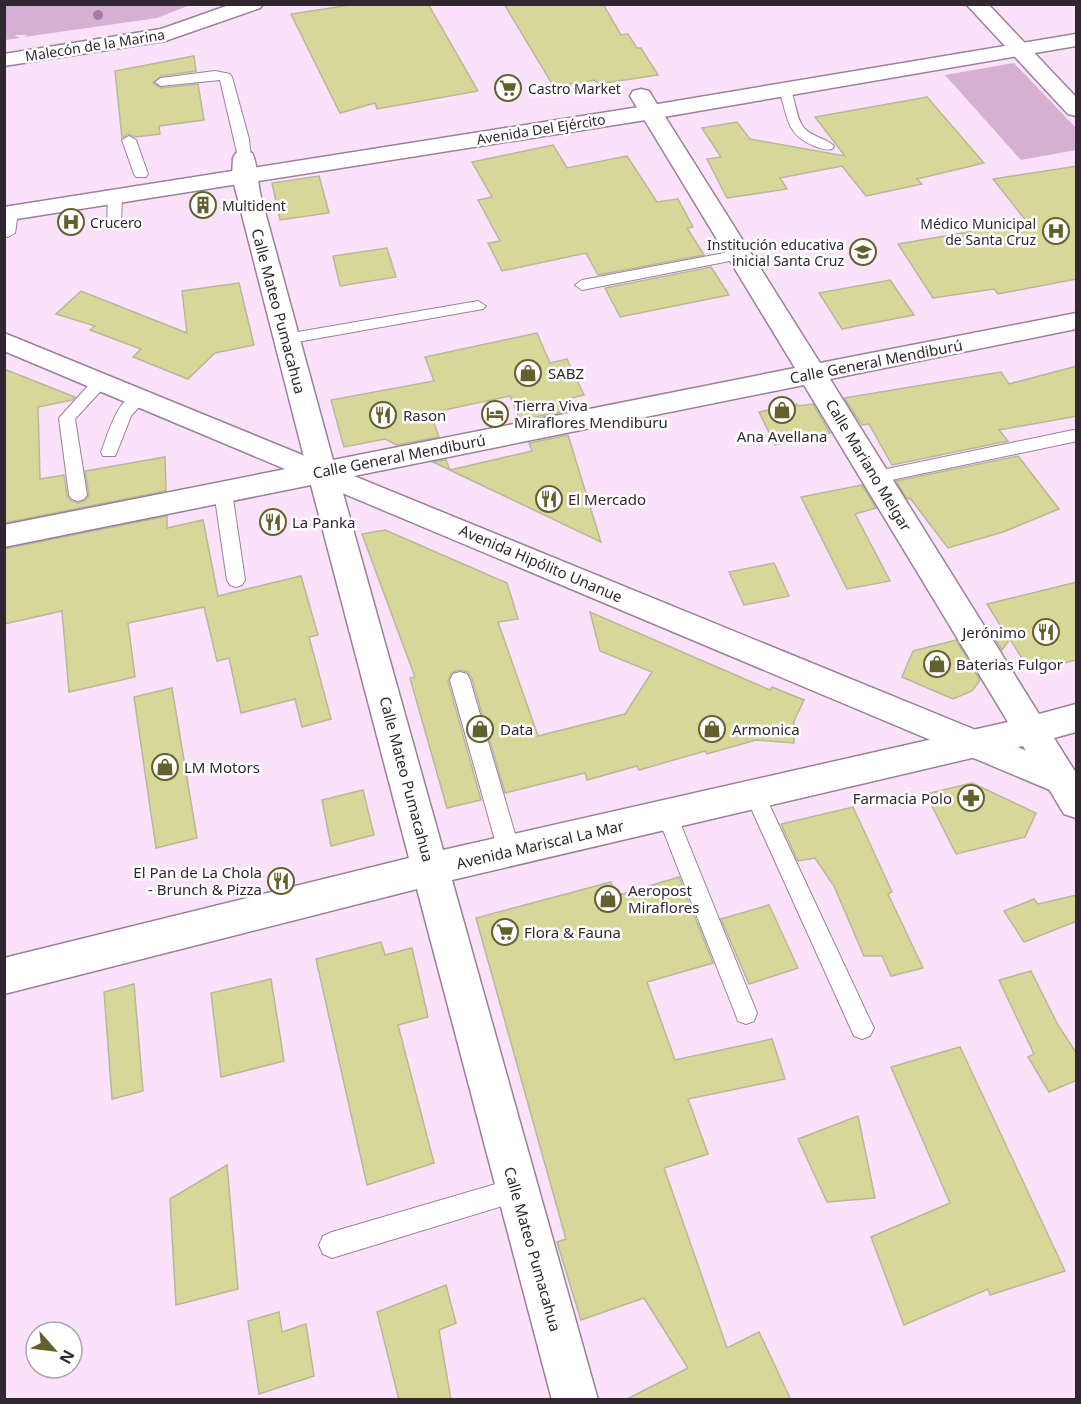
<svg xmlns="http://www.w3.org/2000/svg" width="1081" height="1404" font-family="'Noto Sans',sans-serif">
<rect width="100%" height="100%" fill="#fce1fa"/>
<g fill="#d5b0d2">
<polygon points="4,5 190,5 157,18 24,37 27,35 14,35 20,38 5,40"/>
<polygon points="1014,63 1076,128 1076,150 1021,160 945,75"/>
</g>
<g fill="#d7d79a" stroke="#b7b898" stroke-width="1.5">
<polygon points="357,4 428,4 478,91 377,109 375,103 340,113 291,14"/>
<polygon points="504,4 603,4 621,35 628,34 637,48 641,48 658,75 598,84 595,80 554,87"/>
<polygon points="194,56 196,71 161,76 153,83 161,88 198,84 204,120 159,126 160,134 135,137 128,134 122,138 115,71"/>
<polygon points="927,97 984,163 917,179 922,184 866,196 842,166 780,178 787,189 727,198 707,159 721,157 702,128 737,122 750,139 845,156 815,117"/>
<polygon points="553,145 567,168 627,156 657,202 678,199 693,227 687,228 704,255 598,275 586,253 502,271 488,243 500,241 478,200 492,197 472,162"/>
<polygon points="1077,166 1077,279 998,294 994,289 933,298 898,244 1027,222 993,179"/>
<polygon points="319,176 329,213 280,220 272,183"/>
<polygon points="387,248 396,277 340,286 333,256"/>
<polygon points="711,267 729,295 620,317 605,288"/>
<polygon points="890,280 914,315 842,329 819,293"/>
<polygon points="239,283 254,345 215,353 188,379 133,357 141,349 90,330 95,326 56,314 81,291 187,333 182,291"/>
<polygon points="537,333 550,363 567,359 584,395 567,399 569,404 559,406 561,412 520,420 510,396 430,413 439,437 397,445 385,439 344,447 331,400 434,381 425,357"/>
<polygon points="1077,366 1077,416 999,430 1008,441 892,465 869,424 862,425 844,398 1001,372 1009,384"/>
<polygon points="4,369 75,397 72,400 38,407 40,479 64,475 67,496 71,501 79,503 86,500 89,495 85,471 165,457 166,491 4,523"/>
<polygon points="797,404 798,406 813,404 830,433 775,445 759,412"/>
<polygon points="568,435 601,542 433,462 446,460 450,470 532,451 529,443"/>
<polygon points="1018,456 1059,509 1003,532 948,548 910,498 907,499 896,481"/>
<polygon points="862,485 876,508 855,514 890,581 847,589 801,497"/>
<polygon points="167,516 167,528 203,520 218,596 301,576 318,635 309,637 331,719 302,727 295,699 241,713 229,658 217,661 204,607 128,623 135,677 69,692 62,611 4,624 4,549"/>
<polygon points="385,530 507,583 518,619 498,622 538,736 625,714 652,672 600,651 590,612 770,690 772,687 804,700 794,721 794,743 756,740 707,754 705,751 639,770 637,766 587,780 585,773 505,793 472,679 468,672 459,670 451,673 448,681 481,800 447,808 410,678 415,677 362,534"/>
<polygon points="774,563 789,596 744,605 729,572"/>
<polygon points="1077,582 1077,660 1030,671 1010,639 1002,650 990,631 1002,628 987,604"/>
<polygon points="956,640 980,680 972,691 953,699 902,677 913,651"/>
<polygon points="172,688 197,838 156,848 134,697"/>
<polygon points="972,783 1036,813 1025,837 956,854 926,794"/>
<polygon points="363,790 374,835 331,846 322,800"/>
<polygon points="853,807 892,892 888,894 923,968 891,976 882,956 864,956 834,886 815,858 798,861 781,824"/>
<polygon points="679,877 713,963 647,982 675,1060 772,1039 785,1079 688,1099 708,1154 664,1168 727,1348 759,1332 791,1400 625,1400 688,1368 644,1298 581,1320 557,1242 566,1239 476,918 611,882 616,896"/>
<polygon points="1077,895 1077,921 1024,942 1004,911 1034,899 1038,904"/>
<polygon points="769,905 798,968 749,984 721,919"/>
<polygon points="381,942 385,955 412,948 428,1017 398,1025 434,1163 367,1185 316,959"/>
<polygon points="1031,971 1058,1025 1077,1054 1077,1080 1049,1092 1028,1057 1034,1054 999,980"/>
<polygon points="271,979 284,1061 221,1077 211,993"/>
<polygon points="134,984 143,1091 112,1099 104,992"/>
<polygon points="960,1047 1065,1271 990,1295 988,1289 904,1325 871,1237 950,1203 891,1067"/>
<polygon points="858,1116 875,1198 827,1202 798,1139"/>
<polygon points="227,1165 238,1289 176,1305 170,1199"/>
<polygon points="446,1285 456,1323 439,1330 451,1400 399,1400 377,1312"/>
<polygon points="279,1312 282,1332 306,1324 314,1376 259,1394 248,1321"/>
</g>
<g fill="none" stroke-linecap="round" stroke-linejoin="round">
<defs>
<g id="service">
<polygon points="215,71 230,74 232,77 249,139 251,158 249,161 239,161 220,80 161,86 155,82 161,78"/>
<path d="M784 85 789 86C796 99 795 117 804 128 812 137 826 138 834 146L832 149C825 151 820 148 814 146 783 133 789 114 778 89Z"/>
<polygon points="129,136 136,140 148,174 146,177 136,177 134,174 122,140"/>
<polygon points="115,193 122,197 121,224 114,228 107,224 108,197"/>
<polygon points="11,209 18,213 15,233 8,237 4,236 4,212"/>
<polygon points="740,250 747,255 745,258 582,290 575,285 582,280"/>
<polygon points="478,301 486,306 483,309 286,344 278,339 286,334"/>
<polygon points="102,376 108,377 110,381 75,419 87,495 84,499 78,501 72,499 69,495 59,418 96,377"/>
<path d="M140 391 146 393 148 397 131 416 117 452 115 456H103L101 452C109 432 117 398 140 391Z"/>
<polygon points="1073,430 1076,431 1076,441 1073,442 877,483 871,481 868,477 871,473 877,471"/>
<polygon points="223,486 229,488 232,492 245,580 242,585 236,587 230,585 227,580 214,492 217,488"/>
<polygon points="460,672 467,674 470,680 520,851 516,858 509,860 502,858 498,851 450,680 453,674"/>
<polygon points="755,786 762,789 870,1020 874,1028 870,1036 862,1039 854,1036 745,795 748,789"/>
<polygon points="667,806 674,809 677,815 757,1013 754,1021 746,1024 738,1021 735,1013 657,815 660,809"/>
<polygon points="516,1178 525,1181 528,1190 525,1199 516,1202 332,1258 323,1254 319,1245 323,1236 332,1232"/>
</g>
<g id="minor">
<polygon points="966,4 988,4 1076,97 1076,116 1068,114"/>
<path d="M641 89 649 91 652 96 820 363 1076 313V329L830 379 1039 714 1076 704V732L1054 738 1076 773V818L1064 814 1023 746 452 880 598 1400H552L417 889 4 994V958L409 858 311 485 4 547V525L306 465 232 176 233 158 236 153 244 151 252 153C257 160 258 186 261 197L333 460 795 368 630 96 633 91ZM804 385 1008 722 443 850 339 479Z"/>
</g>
<g id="tertiary">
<polygon points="232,4 263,4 260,8 165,41 4,66 4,54 161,29"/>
<polygon points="4,333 1076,771 1076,801 4,351"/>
</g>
<polygon id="secondary" points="1076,34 1076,46 652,119 4,221 4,207 652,105"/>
</defs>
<use href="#service" stroke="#998198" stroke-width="2"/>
<use href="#minor" stroke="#998198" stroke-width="3"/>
<use href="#tertiary" stroke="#998198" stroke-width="3"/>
<use href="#secondary" stroke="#998198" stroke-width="3"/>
<use href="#service" fill="#fff" fill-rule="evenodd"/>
<use href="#minor" fill="#fff" fill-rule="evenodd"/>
<use href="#tertiary" fill="#fff" fill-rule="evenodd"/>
<use href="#secondary" fill="#fff" fill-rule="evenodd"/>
</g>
<circle fill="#a67ba4" cx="98" cy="15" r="5"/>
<defs>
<symbol id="supermarket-ring" viewBox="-11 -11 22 22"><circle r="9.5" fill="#fff" stroke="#62612e" stroke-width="1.5"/><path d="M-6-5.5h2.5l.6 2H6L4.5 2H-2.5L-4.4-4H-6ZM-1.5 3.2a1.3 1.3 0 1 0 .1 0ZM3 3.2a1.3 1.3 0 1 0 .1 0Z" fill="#62612e"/></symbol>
<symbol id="building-ring" viewBox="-11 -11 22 22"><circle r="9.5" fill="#fff" stroke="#62612e" stroke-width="1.5"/><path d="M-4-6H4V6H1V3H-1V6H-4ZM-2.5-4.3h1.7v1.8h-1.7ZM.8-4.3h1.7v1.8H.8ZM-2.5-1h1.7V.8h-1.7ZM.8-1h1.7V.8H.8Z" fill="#62612e"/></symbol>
<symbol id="hospital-ring" viewBox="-11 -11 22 22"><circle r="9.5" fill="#fff" stroke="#62612e" stroke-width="1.5"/><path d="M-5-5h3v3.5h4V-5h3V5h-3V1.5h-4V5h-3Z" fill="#62612e"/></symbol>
<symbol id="school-ring" viewBox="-11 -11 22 22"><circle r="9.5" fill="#fff" stroke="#62612e" stroke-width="1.5"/><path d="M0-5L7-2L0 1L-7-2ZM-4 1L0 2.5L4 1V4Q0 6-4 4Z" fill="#62612e"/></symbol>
<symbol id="shop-ring" viewBox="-11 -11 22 22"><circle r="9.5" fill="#fff" stroke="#62612e" stroke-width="1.5"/><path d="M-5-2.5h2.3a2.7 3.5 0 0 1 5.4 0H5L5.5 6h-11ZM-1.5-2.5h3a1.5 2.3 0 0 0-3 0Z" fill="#62612e"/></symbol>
<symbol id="hotel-ring" viewBox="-11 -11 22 22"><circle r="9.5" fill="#fff" stroke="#62612e" stroke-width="1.5"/><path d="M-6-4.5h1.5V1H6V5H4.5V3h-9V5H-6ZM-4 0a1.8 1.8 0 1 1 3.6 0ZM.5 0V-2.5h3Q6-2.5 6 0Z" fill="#62612e"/></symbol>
<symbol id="restaurant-ring" viewBox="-11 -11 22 22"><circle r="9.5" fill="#fff" stroke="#62612e" stroke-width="1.5"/><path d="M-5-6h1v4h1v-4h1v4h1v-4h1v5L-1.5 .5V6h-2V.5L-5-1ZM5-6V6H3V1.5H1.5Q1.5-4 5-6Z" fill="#62612e"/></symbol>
<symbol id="pharmacy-ring" viewBox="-11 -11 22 22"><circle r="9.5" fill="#fff" stroke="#62612e" stroke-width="1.5"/><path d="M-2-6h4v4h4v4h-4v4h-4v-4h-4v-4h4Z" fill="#62612e"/></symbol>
</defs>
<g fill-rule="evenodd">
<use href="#supermarket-ring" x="493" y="73" width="30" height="30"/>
<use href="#building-ring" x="188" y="190" width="30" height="30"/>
<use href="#hospital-ring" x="56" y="207" width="30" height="30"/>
<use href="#hospital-ring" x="1041" y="216" width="30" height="30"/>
<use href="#school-ring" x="848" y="237" width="30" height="30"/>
<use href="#shop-ring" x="513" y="358" width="30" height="30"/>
<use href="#shop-ring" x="767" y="395" width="30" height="30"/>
<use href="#hotel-ring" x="480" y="399" width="30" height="30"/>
<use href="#restaurant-ring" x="368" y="400" width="30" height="30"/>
<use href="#restaurant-ring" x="534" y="484" width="30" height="30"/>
<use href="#restaurant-ring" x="258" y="507" width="30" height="30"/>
<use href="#restaurant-ring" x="1031" y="617" width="30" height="30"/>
<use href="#shop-ring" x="922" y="649" width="30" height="30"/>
<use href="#shop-ring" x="465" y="714" width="30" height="30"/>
<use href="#shop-ring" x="697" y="714" width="30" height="30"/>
<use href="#shop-ring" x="150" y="752" width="30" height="30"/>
<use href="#pharmacy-ring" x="956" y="783" width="30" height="30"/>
<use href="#restaurant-ring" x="266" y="866" width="30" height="30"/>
<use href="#shop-ring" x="593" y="884" width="30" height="30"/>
<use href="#supermarket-ring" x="490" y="917" width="30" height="30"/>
</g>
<g text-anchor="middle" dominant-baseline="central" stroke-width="5" stroke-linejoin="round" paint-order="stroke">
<g font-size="14" fill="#302730" stroke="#fff">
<text transform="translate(95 45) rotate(-9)">Malecón de la Marina</text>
<text transform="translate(541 129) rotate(-9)">Avenida Del Ejército</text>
</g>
<g font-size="14" fill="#302730" stroke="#fff" text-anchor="start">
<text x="528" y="88">Castro Market</text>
<text x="222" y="205">Multident</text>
<text x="90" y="222">Crucero</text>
<text x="1036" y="223" text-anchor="end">Médico Municipal<tspan x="1036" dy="16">de Santa Cruz</tspan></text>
<text x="844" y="244" text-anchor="end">Institución educativa<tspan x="844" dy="16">inicial Santa Cruz</tspan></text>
</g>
<g font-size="15" fill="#302730" stroke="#fff">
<text transform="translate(279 311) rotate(75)">Calle Mateo Pumacahua</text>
<text transform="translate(876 361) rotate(-11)">Calle General Mendiburú</text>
<text transform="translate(399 456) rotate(-11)">Calle General Mendiburú</text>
<text transform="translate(869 465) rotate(59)">Calle Mariano Melgar</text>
<text transform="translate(541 563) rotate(23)">Avenida Hipólito Unanue</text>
<text transform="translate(407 779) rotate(75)">Calle Mateo Pumacahua</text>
<text transform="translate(540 844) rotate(-13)">Avenida Mariscal La Mar</text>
<text transform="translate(533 1249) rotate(74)">Calle Mateo Pumacahua</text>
</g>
<g font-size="15" fill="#302730" stroke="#fff" text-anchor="start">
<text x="548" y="373">SABZ</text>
<text x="514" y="405">Tierra Viva<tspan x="514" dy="17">Miraflores Mendiburu</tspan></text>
<text x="403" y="415">Rason</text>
<text x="782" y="436" text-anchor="middle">Ana Avellana</text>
<text x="568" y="499">El Mercado</text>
<text x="292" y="522">La Panka</text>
<text x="1026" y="632" text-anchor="end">Jerónimo</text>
<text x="956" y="664">Baterias Fulgor</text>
<text x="500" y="729">Data</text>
<text x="732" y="729">Armonica</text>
<text x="184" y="767">LM Motors</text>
<text x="952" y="798" text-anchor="end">Farmacia Polo</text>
<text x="262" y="872" text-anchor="end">El Pan de La Chola<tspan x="262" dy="17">- Brunch &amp; Pizza</tspan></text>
<text x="628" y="890">Aeropost<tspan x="628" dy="17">Miraflores</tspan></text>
<text x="524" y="932">Flora &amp; Fauna</text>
</g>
</g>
<rect width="1081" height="1404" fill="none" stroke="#302730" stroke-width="12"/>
<g transform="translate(54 1350) rotate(118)"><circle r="28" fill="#ffffff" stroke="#aca9ac" stroke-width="1.5"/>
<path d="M0-4.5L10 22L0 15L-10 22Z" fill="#62612e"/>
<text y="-9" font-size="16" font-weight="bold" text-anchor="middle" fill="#302730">N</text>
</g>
</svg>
